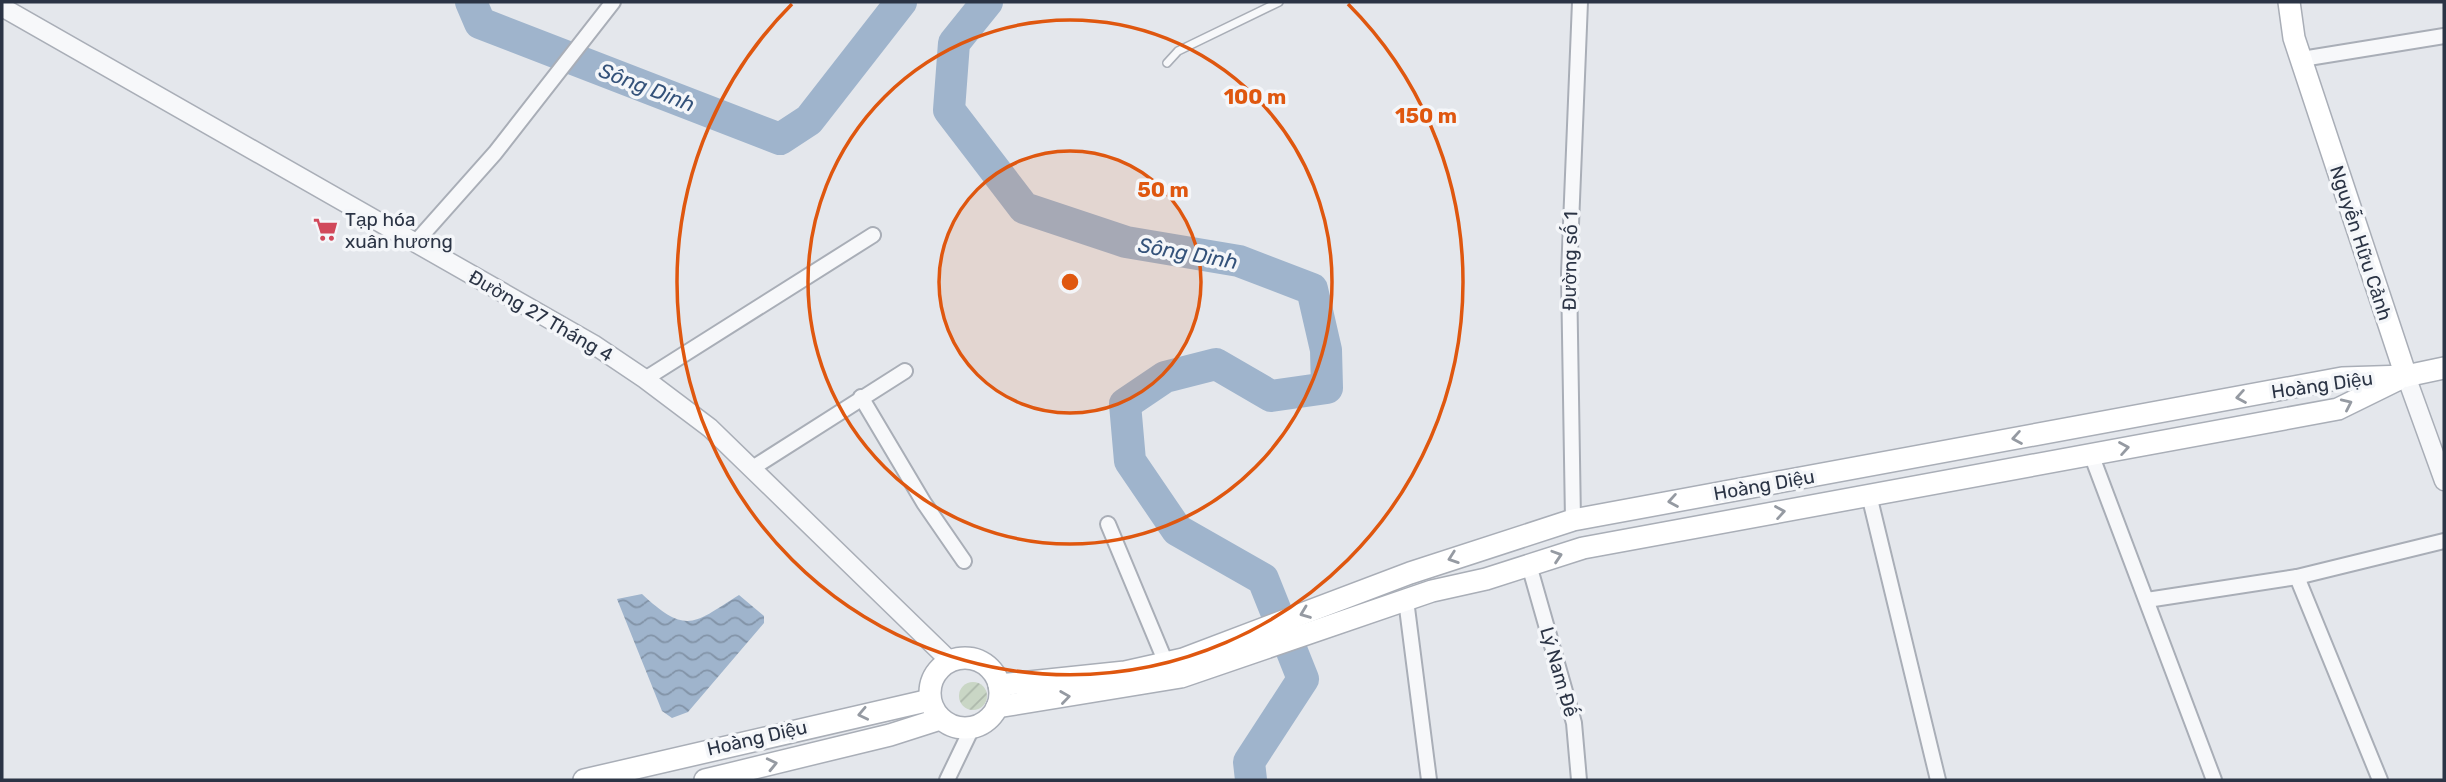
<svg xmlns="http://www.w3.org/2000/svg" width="2446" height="782" font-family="Rubik,sans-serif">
<defs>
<pattern id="garden-furrows" width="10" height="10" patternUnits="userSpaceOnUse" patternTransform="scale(1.75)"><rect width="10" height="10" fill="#c9d6c5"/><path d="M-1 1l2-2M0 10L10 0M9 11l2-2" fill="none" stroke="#adb8ab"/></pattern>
<pattern id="water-waves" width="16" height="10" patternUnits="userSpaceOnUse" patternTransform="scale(1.75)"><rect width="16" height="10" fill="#9fb4cc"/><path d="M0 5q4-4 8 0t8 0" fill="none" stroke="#8293a7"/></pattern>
</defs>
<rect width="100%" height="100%" fill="#e4e7ec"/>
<circle fill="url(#garden-furrows)" cx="973" cy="696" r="14"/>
<path fill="url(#water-waves)" d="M642 594C687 636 694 623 739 595L764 616V623L688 712 672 718 662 711 617 599Z"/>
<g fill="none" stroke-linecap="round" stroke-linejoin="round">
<g stroke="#9fb4cc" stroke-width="32">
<polyline points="471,2 480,23 780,139 809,120 901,2"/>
<polyline points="987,2 954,43 949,110 1024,208 1126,242 1239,261 1312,289 1326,350 1327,388 1271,396 1216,364 1165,377 1125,404 1130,461 1177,530 1263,579 1303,679 1249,762 1251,780"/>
</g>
<defs>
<polyline id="service" points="1167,63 1178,51 1279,2"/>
<g id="minor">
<polyline points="2302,59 2444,36"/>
<polyline points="415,243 495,153 613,2"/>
<polyline points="645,379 873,235"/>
<polyline points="861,397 924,503 964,561"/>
<polyline points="2091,454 2214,780"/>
<polyline points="751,469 905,371"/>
<polyline points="1869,495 1938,780"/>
<polyline points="1573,520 1569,274 1580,2"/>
<polyline points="1108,524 1166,663"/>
<polyline points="1529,565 1574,723 1579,780"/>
<polyline points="2297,577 2380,780"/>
<polyline points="1406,600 1429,780"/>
<polyline points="2147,600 2297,577 2444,541"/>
<polyline points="947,780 972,728"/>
</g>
<g id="tertiary">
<polyline points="2,7 593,344 645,379 710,428 950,661"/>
<polyline points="2406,376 2444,481"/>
</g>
<g id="secondary">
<polyline points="2289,2 2294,38 2406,376"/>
<circle cx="965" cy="693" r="35"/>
<polyline points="999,685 1125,672 1183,659 1410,573 1573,520 2342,378 2406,376 2444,368"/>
<polyline points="997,707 1181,677 1432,591 1486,579 1583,548 2338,409 2397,380"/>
<polyline points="584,780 930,700"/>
<polyline points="705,780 890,735 940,719"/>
</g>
</defs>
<use href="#service" stroke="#a9aeb7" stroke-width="10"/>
<use href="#minor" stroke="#a9aeb7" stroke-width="18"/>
<use href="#tertiary" stroke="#a9aeb7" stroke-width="21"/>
<use href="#secondary" stroke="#a9aeb7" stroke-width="24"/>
<use href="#service" stroke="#f7f8fa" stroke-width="7"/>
<use href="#minor" stroke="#f7f8fa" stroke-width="14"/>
<use href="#tertiary" stroke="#f7f8fa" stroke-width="18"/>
<use href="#secondary" stroke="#fff" stroke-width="21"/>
</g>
<defs><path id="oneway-chevron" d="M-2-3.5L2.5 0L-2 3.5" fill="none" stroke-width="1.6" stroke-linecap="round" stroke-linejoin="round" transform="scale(1.75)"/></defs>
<g stroke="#959aa2">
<use href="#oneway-chevron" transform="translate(2241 397) rotate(170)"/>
<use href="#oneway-chevron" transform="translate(2347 404) rotate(-25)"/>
<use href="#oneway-chevron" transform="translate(2017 438) rotate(170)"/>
<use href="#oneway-chevron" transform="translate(2124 448) rotate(-10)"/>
<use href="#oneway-chevron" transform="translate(1673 501) rotate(170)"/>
<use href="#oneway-chevron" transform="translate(1780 512) rotate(-10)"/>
<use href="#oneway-chevron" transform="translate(1557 556) rotate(-18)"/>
<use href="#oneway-chevron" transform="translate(1453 558) rotate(161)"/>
<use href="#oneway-chevron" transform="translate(1305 613) rotate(159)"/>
<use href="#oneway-chevron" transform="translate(1065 697) rotate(-8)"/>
<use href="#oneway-chevron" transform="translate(863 714) rotate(168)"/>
<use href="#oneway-chevron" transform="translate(772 764) rotate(-13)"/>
</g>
<circle cx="1070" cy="282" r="131" fill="#df570f" fill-opacity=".12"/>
<g fill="none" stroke="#df570f" stroke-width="3.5">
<circle cx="1070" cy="282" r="131"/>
<circle cx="1070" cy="282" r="262"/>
<path d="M1348 4A393 393 0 1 1 792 4"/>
</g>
<defs>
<symbol id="supermarket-bare" viewBox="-9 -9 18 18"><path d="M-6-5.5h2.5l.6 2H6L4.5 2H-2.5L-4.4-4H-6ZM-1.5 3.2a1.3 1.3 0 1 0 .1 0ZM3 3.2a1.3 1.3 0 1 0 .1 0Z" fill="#d1495b" stroke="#f4f6f9" stroke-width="2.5" paint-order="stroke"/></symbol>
</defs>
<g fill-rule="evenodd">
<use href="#supermarket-bare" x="308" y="212" width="35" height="35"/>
</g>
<g text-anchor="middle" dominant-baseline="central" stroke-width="7" stroke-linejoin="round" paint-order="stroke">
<g font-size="19" fill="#2b3445" stroke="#f4f6f9" text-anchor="start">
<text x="345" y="219">Tạp hóa<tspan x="345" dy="22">xuân hương</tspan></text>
</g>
<g font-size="19" fill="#2b3445" stroke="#f4f6f9">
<text transform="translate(2361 243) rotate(72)">Nguyễn Hữu Cảnh</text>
<text transform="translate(1570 261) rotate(-89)">Đường số 1</text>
<text transform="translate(541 316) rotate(30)">Đường 27 Tháng 4</text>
<text transform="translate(2322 385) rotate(-8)">Hoàng Diệu</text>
<text transform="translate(1764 485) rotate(-10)">Hoàng Diệu</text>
<text transform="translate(1559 672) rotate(74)">Lý Nam Đế</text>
<text transform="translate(757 738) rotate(-13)">Hoàng Diệu</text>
</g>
<g font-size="21" font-style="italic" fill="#34527a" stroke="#f4f6f9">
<text transform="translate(647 87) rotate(21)">Sông Dinh</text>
<text transform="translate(1188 253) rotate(10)">Sông Dinh</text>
</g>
</g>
<circle cx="1070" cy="282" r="10" fill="#df570f" stroke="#f4f6f9" stroke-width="3.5"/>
<g font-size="21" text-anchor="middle" font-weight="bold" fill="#df570f" stroke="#f4f6f9" stroke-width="7" stroke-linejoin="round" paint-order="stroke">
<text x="1255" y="104">100 m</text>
<text x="1426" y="123">150 m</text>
<text x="1163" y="197">50 m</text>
</g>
<rect width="2446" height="782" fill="none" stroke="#2b3445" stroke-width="7"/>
</svg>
